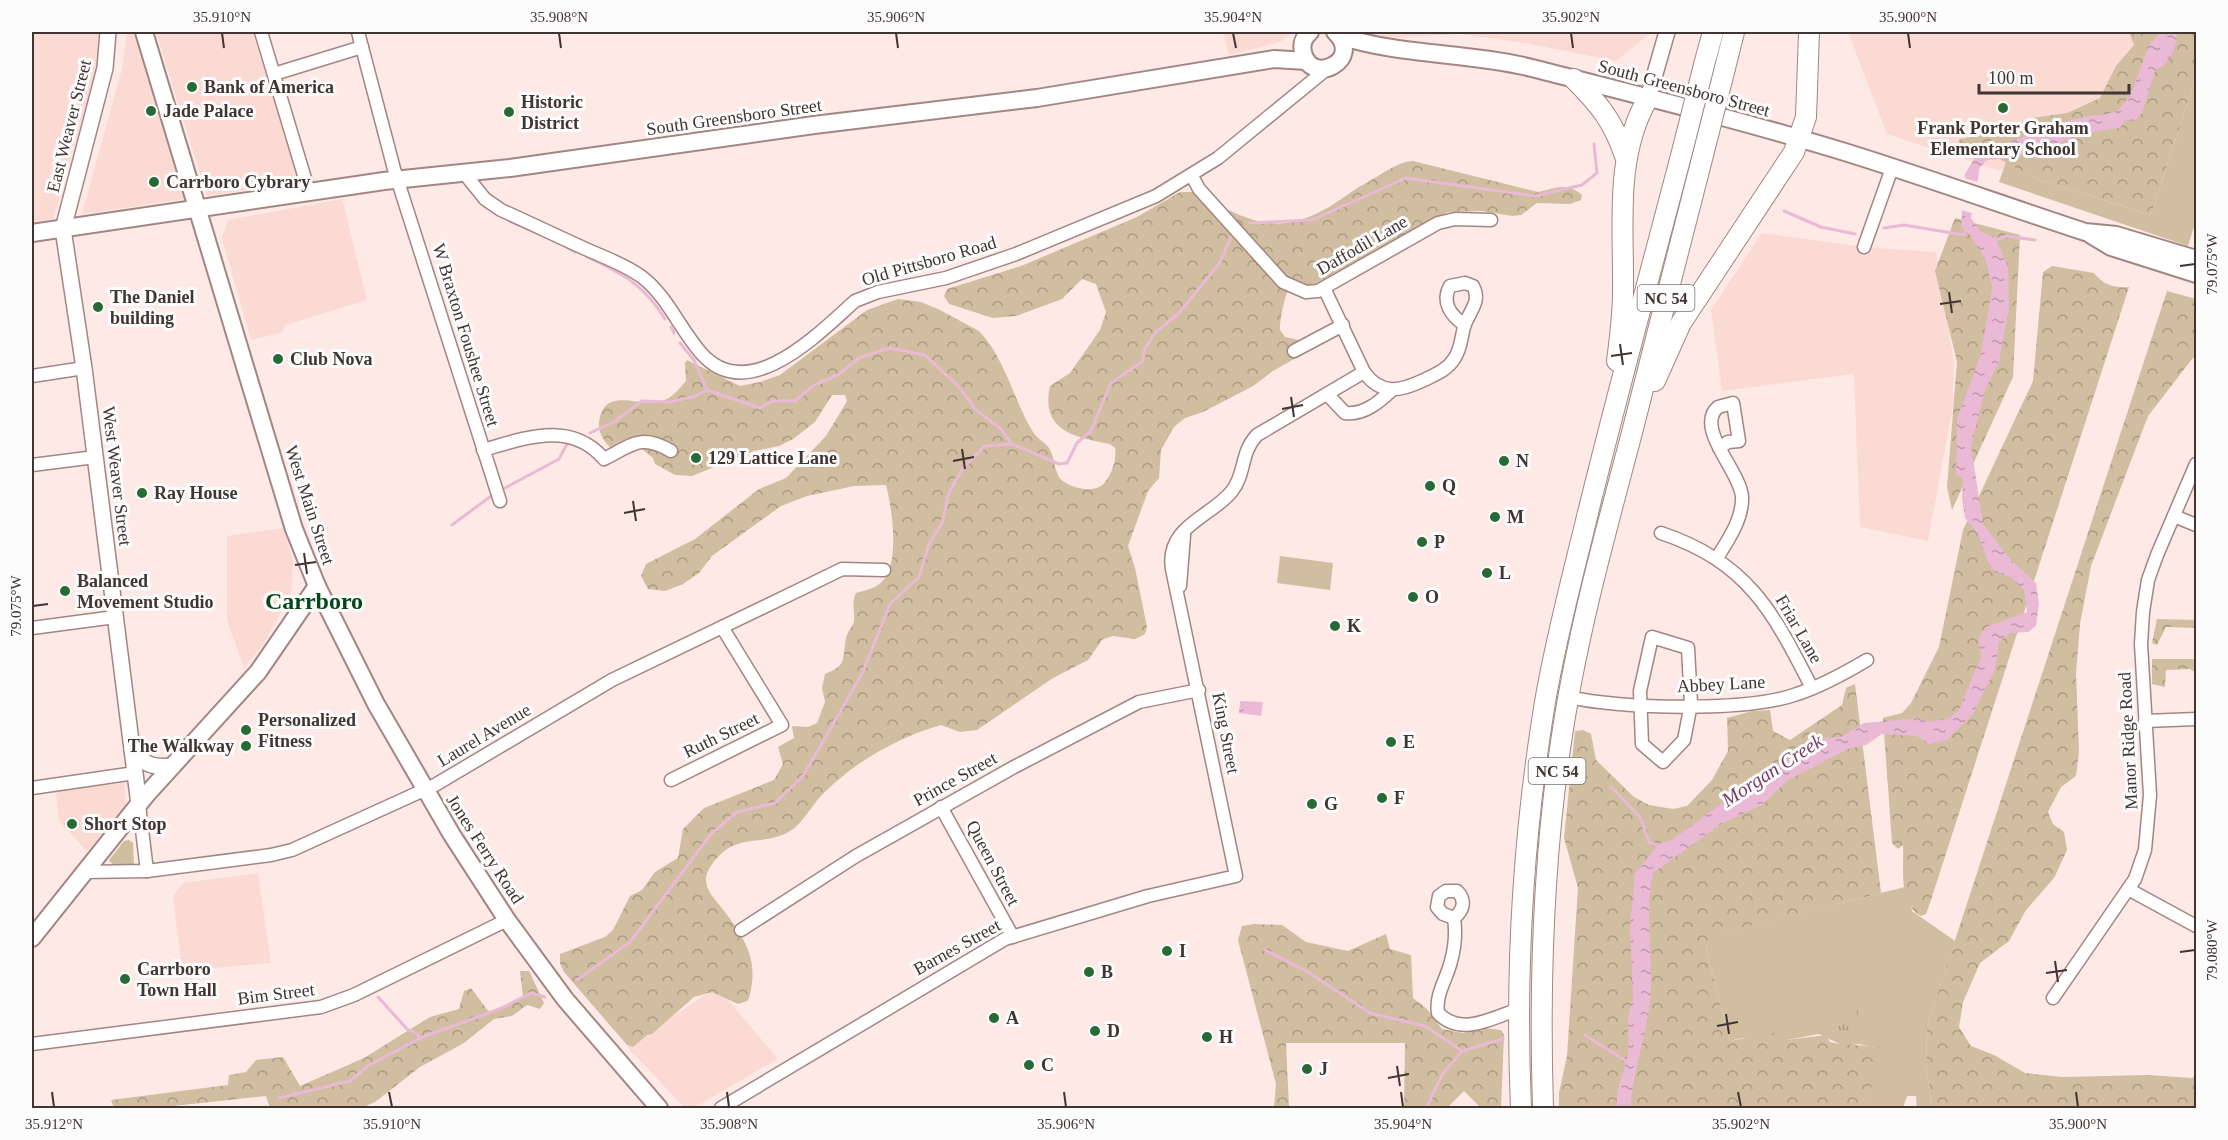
<svg xmlns="http://www.w3.org/2000/svg" width="2228" height="1140" font-family="Georgia,serif">
<defs>
<pattern id="forest-crowns" width="20" height="18" patternUnits="userSpaceOnUse" patternTransform="scale(1.5)"><rect width="20" height="18" fill="#d1bd9f"/><path d="M2 6a3 3 0 1 1 6 0M12 15a3 3 0 1 1 6 0" fill="none" stroke="#ab9a82"/></pattern>
<pattern id="park-tufts" width="24" height="20" patternUnits="userSpaceOnUse" patternTransform="scale(1.5)"><rect width="24" height="20" fill="#d1bd9f"/><path d="M3 7l-1-3M5 7V3M7 7l1-3M15 17l-1-3M17 17v-4M19 17l1-3" fill="none" stroke="#ab9a82"/></pattern>
<pattern id="water-ripples" width="26" height="14" patternUnits="userSpaceOnUse" patternTransform="scale(1.5)"><rect width="26" height="14" fill="#e9b9d5"/><path d="M2 4q2-2 4 0t4 0M15 11q2-2 4 0t4 0" fill="none" stroke="#be97ad"/></pattern>
</defs>
<rect width="100%" height="100%" fill="#fde9e6"/>
<g fill="#fbdad4">
<polygon points="32,32 100,32 98,61 91,89 53,219 32,222"/>
<polygon points="127,32 133,32 184,199 82,214 122,69"/>
<polygon points="156,32 252,32 298,175 295,183 207,196"/>
<polygon points="1223,32 1294,32 1280,42 1229,55"/>
<polygon points="1380,32 1652,32 1616,61 1525,43 1460,34 1381,38"/>
<polygon points="1848,32 2172,32 2053,159 1997,170 1887,134"/>
<polygon points="342,199 367,300 285,325 283,332 251,340 222,238 228,220"/>
<polygon points="1762,233 1864,247 1936,252 1954,363 1953,406 1928,541 1860,527 1854,374 1722,391 1711,310"/>
<polygon points="283,528 293,561 291,593 264,644 244,668 227,620 227,536"/>
<polygon points="124,783 126,806 87,851 59,821 56,791"/>
<polygon points="258,873 271,963 182,971 173,896 183,883"/>
<polygon points="717,987 778,1059 693,1108 685,1108 627,1047"/>
</g>
<g fill="#d1bd9f">
<polygon points="2196,76 2196,220 2188,246 1999,182 2006,162 2040,180 2151,215"/>
<polygon points="1280,556 1333,563 1330,590 1277,583"/>
<path d="M129 840 133 843 134 864C125 867 114 869 109 860L124 841Z"/>
<polygon points="1905,887 1912,911 1955,941 1927,1026 1926,1068 1932,1108 1917,1108 1916,1096 1907,1096 1903,1108 1864,1108 1884,1049 1859,1044 1844,1046 1819,1034 1786,1040 1742,1038 1730,1041 1707,953 1708,942 1717,934"/>
</g>
<g fill="url(#forest-crowns)">
<polygon points="2129,32 2196,32 2196,76 2151,215 2040,180 1982,150 1969,151 1963,157 1953,154 1960,139 1999,132 2033,118 2067,113 2100,98 2116,66 2134,45"/>
<path d="M1413 161 1538 192C1554 189 1566 181 1582 195L1581 200 1570 204 1537 203 1521 215 1512 216 1482 211 1448 212 1313 285 1288 291C1285 294 1279 325 1280 330L1285 337 1304 341 1306 352 1273 371 1253 386 1203 412 1185 418 1174 427 1161 450 1159 478 1148 491 1128 546 1135 568 1147 627 1145 634 1135 639 1113 636 1103 639 1088 660 1053 678 977 730 960 732 941 725C898 737 851 764 820 797 811 807 802 824 790 831 764 847 739 832 716 859 711 865 706 872 706 880 706 891 715 899 721 907 744 937 760 959 749 998L747 1001 738 1004 712 992 694 997 652 1034 647 1035 633 1047 627 1045 564 972 560 963V954L605 937 613 930 630 896 642 890 655 872 678 858 683 829 704 808 774 780 783 764 778 747 794 738 792 726 808 727 817 723 825 702 822 688 825 674C848 665 842 659 846 638 847 632 853 627 854 621 855 611 851 603 856 593 863 591 872 589 878 585 902 570 892 508 886 485L854 486 807 496 781 506 712 556 699 573 683 584 665 591 648 589 641 576 646 564 695 539 759 489 786 478 826 436 847 401 845 395H832L815 422 793 439 779 446 754 451 692 476 675 475 655 464 653 458 642 449 612 450C603 439 596 431 600 417 608 387 639 408 661 401 673 398 678 390 686 381L685 363 687 360 740 386 760 382 780 375 867 310 898 299 921 302 938 309 979 331C1006 359 1013 400 1033 432 1037 439 1045 442 1049 448 1055 457 1054 475 1063 481 1073 489 1097 494 1105 482 1112 473 1117 459 1115 448L1110 444C1075 437 1040 431 1050 386L1070 373 1100 330 1106 312 1096 284 1082 279 1062 299 1016 316 993 318 949 304 944 296 947 289 1021 266 1137 217 1180 192H1192C1244 217 1273 240 1329 207 1342 199 1354 189 1368 182 1382 174 1397 162 1413 161Z"/>
<polygon points="1955,218 2020,235 2013,377 1952,510 1947,487 1957,362 1935,271"/>
<path d="M2052 266 2094 273C2104 285 2113 288 2129 287L1930 903 1926 914 1921 916C1898 904 1904 868 1903 845L1898 849 1892 843 1883 718 1902 713 1911 703 1939 647 1963 530 2033 381 2043 272Z"/>
<polygon points="2167,291 2196,299 2196,354 2148,416 2091,566 2080,624 2076,673 2079,752 2076,776 2061,787 2048,812 2053,824 2064,832 2067,850 2054,878 2026,910 2009,941 1980,963 1963,1002 1959,1027 1971,1046 1994,1055 2025,1073 2062,1077 2148,1075 2192,1078 2196,1075 2196,1108 1932,1108 1926,1068 1927,1026"/>
<polygon points="2157,619 2196,620 2196,628 2166,627 2157,645 2152,643"/>
<polygon points="2196,653 2196,673 2190,669 2166,670 2165,687 2152,684 2152,659 2194,659"/>
<path d="M1855 684 1881 893 1718 934 1708 942 1707 953 1730 1041 1778 1032 1786 1040 1826 1035 1830 1042C1848 1047 1866 1043 1885 1049L1864 1108H1559V1093L1567 1056 1578 888 1564 838 1575 731 1583 730 1591 734 1596 760 1634 797 1649 805 1673 809 1687 806 1712 780 1728 751 1727 718 1752 711 1770 710 1773 731 1790 740 1842 705 1846 688Z"/>
<polygon points="1254,924 1282,925 1306,942 1348,951 1386,934 1390,949 1411,955 1413,998 1427,1009 1442,1029 1463,1033 1484,1028 1501,1030 1504,1035 1501,1108 1481,1108 1464,1091 1447,1108 1404,1108 1405,1043 1286,1043 1289,1108 1274,1108 1276,1084 1238,940 1242,926"/>
<polygon points="520,971 529,971 544,1003 540,1009 527,1005 512,1016 494,1019 464,1043 420,1067 375,1102 361,1108 270,1108 266,1096 155,1108 114,1108 111,1100 228,1085 229,1075 246,1072 256,1060 283,1057 300,1086 364,1058 430,1017 459,1009 464,991 471,988 489,1012 523,997"/>
</g>
<polygon fill="url(#park-tufts)" points="1858,1010 1857,1034 1836,1036 1834,1011"/>
<g fill="url(#water-ripples)">
<path d="M2161 32H2177C2177 48 2170 64 2155 71L2142 113 2134 121 2125 120 2120 128C2073 131 2036 159 1987 160L1980 167 1971 218 1981 232 1995 237 2008 267 2009 309 1999 362 1985 390 1971 446 1983 524 2009 558 2036 583 2039 603 2036 626 2028 632 2010 633 1999 642 1995 670 1972 715 1947 740 1928 744 1917 736 1882 734 1866 745 1848 749 1788 780 1762 805 1721 824 1653 873C1645 911 1652 952 1651 991 1649 1032 1632 1068 1631 1108H1617C1615 1085 1625 1074 1628 1053 1630 1034 1624 1019 1633 1001L1630 927 1635 873 1660 843 1672 840 1726 800 1764 791 1779 765 1823 738 1841 737 1864 723 1920 718 1927 722 1948 719 1959 710 1981 657 1978 638 1986 627 2027 612 2024 590 2011 577 1995 572 1988 562 1978 534 1965 518 1962 499 1963 478 1956 474 1957 419 1981 354 1992 287 1985 259 1971 236 1961 227 1965 174 1977 154 2057 124 2088 116 2108 114 2118 110 2130 96 2150 43Z"/>
<polygon points="1240,701 1263,702 1261,716 1239,713"/>
</g>
<polygon fill="#fde9e6" points="1961,177 1981,183 1975,214 1958,209"/>
<g fill="none" stroke-linecap="round" stroke-linejoin="round">
<g stroke="#e9b9d5" stroke-width="3">
<polyline points="1784,211 1821,227 1855,234"/>
<polyline points="510,221 522,226"/>
<polyline points="1249,223 1312,220 1406,178 1535,196 1582,185 1597,173 1594,144"/>
<polyline points="1884,228 1904,225 1964,235 1966,230"/>
<polyline points="1996,240 2006,236 2035,240"/>
<polyline points="563,245 575,252"/>
<path d="M587 257C624 274 644 285 665 319"/>
<polyline points="671,327 674,333"/>
<polyline points="680,343 694,360 707,390"/>
<polyline points="590,433 614,422 642,401 669,402 693,397 707,390 760,408 772,401 795,401 814,385 838,375 859,358 889,348 925,355 958,386 976,410 1000,428 1012,444"/>
<polyline points="505,488 559,459 567,444"/>
<polyline points="452,525 491,496"/>
<polyline points="1611,787 1640,817 1649,842 1659,846"/>
<polyline points="1265,950 1308,972 1370,1013 1425,1026 1462,1051 1503,1039"/>
<polyline points="577,980 630,942 711,834 737,812 775,803 803,776 862,674 890,604 919,577 929,544 942,523 949,493 962,469 985,446 1012,444 1059,464 1067,463 1077,443 1091,431 1111,383 1143,361 1144,350 1155,333 1179,313 1219,264 1232,235"/>
<polyline points="378,997 407,1029 417,1034 420,1038"/>
<polyline points="1585,1035 1629,1063"/>
<polyline points="279,1098 350,1081 369,1065 425,1036 502,1008 531,993 545,997"/>
<polyline points="1426,1108 1442,1075 1462,1051"/>
</g>
<defs>
<g id="minor">
<polyline points="261,32 309,192"/>
<polyline points="358,32 394,169 500,501"/>
<polyline points="274,74 362,47"/>
<path d="M464 173 485 199 501 210C530 223 559 237 588 250 606 258 626 265 642 277 667 296 680 329 701 353 748 407 818 334 855 301L878 292 946 278 1016 254 1156 196 1218 158 1328 68"/>
<polyline points="1192,176 1199,189 1283,282 1306,292 1318,291 1438,223 1455,219 1491,220"/>
<polyline points="1864,247 1892,168"/>
<path d="M1324 288 1364 372C1381 396 1401 391 1424 380 1436 374 1447 370 1454 359 1462 348 1461 335 1465 324 1471 309 1481 301 1473 286L1465 283 1450 286C1441 302 1451 316 1465 325"/>
<polyline points="1294,351 1343,325"/>
<polyline points="32,376 84,368"/>
<path d="M1327 394 1345 413C1364 415 1378 403 1392 390"/>
<path d="M483 450C525 438 571 420 604 459 632 445 641 433 671 451"/>
<polyline points="32,465 95,457"/>
<polyline points="2174,516 2196,525"/>
<path d="M1661 533C1748 562 1773 612 1812 688"/>
<path d="M1717 558C1728 540 1743 519 1742 497 1741 472 1694 428 1718 407L1733 403 1739 441 1728 442 1719 448"/>
<polyline points="1180,586 1184,535"/>
<polyline points="32,628 115,617"/>
<polygon points="1652,637 1688,648 1691,704 1684,740 1663,762 1642,744 1640,691"/>
<path d="M1569 697C1620 709 1748 712 1797 694 1822 686 1845 673 1867 660"/>
<polyline points="2145,721 2196,719"/>
<polyline points="671,780 782,725 722,627"/>
<polyline points="32,788 135,773"/>
<polyline points="139,805 147,871"/>
<polyline points="941,807 1013,937"/>
<polyline points="83,872 147,871 271,855 292,850 435,785 612,680 799,590 842,569 884,570"/>
<polyline points="2128,889 2196,926"/>
<path d="M1454 918 1443 914 1437 907 1439 896 1446 891H1457C1466 900 1464 910 1454 918 1456 932 1455 947 1451 961 1447 979 1435 994 1438 1013 1461 1037 1492 1018 1519 1009"/>
<polyline points="741,930 856,856 1014,767 1139,702 1199,690"/>
<polyline points="2053,998 2135,879 2145,850 2150,795 2141,644 2143,612 2148,580 2157,555 2196,464"/>
<polyline points="32,1044 321,1007 354,995 507,920"/>
<path d="M721 1108 1005 939 1148 896 1236 876 1172 569C1165 526 1213 516 1232 491 1246 473 1240 453 1257 435L1364 372"/>
</g>
<g id="tertiary">
<polyline points="108,32 105,68 63,229 84,368 139,805"/>
<polyline points="1648,98 1667,32"/>
<path d="M132 749C144 765 153 768 173 766"/>
</g>
<g id="secondary">
<polyline points="144,32 294,529 317,586 376,704 452,835 507,920 565,999 659,1108"/>
<path d="M1310 32C1304 37 1301 44 1303 52 1310 87 1365 60 1335 32"/>
<path d="M1340 36C1401 56 1468 52 1532 68 1638 95 1744 121 1848 153 1928 178 2006 206 2085 232L2116 235 2196 259"/>
<polyline points="32,233 384,181 510,168 814,125 1037,98 1274,59 1307,61"/>
<polyline points="2091,235 2111,247 2196,274"/>
<polyline points="32,938 147,794 258,672 317,586"/>
</g>
<g id="trunk">
<polyline points="1704,65 1713,32"/>
<polyline points="1725,68 1734,32"/>
<path d="M1574 79C1600 105 1613 121 1625 156"/>
<path d="M1617 361C1620 338 1623 315 1623 292 1624 226 1614 157 1648 98"/>
<polyline points="1655,381 1681,323 1794,152 1806,117 1809,32"/>
<path d="M1521 1108C1515 972 1523 836 1545 702 1555 643 1570 586 1584 529 1615 401 1650 275 1683 148"/>
<path d="M1543 1108C1539 981 1543 855 1563 729 1578 632 1604 538 1629 444 1654 348 1678 251 1703 155"/>
</g>
</defs>
<use href="#minor" stroke="#a38681" stroke-width="15"/>
<use href="#tertiary" stroke="#a38681" stroke-width="18"/>
<use href="#secondary" stroke="#a38681" stroke-width="20"/>
<use href="#trunk" stroke="#a38681" stroke-width="22"/>
<use href="#minor" stroke="#fff" stroke-width="12"/>
<use href="#tertiary" stroke="#fff" stroke-width="15"/>
<use href="#secondary" stroke="#fff" stroke-width="16"/>
<use href="#trunk" stroke="#fff" stroke-width="20"/>
<defs>
<g id="trunk-bridge">
<polyline points="1683,148 1704,65"/>
<polyline points="1703,155 1725,68"/>
</g>
</defs>
<use href="#trunk-bridge" stroke="#a38681" stroke-width="22" stroke-linecap="butt"/>
<use href="#trunk-bridge" stroke="#fff" stroke-width="20"/>
</g>
<path fill="none" stroke="#413533" stroke-width="2" d="M222 33 224 48M559 33 561 48M896 33 898 48M1233 33 1236 48M1571 33 1573 48M1908 33 1910 48M2180 266 2195 264M1949 292 1952 313M1940 304 1961 301M1620 344 1623 365M1611 356 1632 353M1291 397 1294 417M1282 409 1303 405M962 449 965 469M953 461 974 457M633 501 636 521M624 513 645 509M304 553 307 574M295 565 316 562M33 606 48 604M2180 952 2195 950M2055 961 2058 982M2046 973 2067 970M1726 1014 1729 1034M1717 1026 1738 1022M1397 1066 1400 1086M1388 1078 1409 1074M52 1092 54 1107M389 1092 392 1107M727 1092 729 1107M1064 1092 1066 1107M1401 1092 1403 1107M1738 1092 1741 1107M2076 1092 2078 1107"/>
<g fill="#286a35" stroke="#fcfcfc" stroke-width="2">
<circle cx="192" cy="87" r="6"/>
<circle cx="2003" cy="108" r="6"/>
<circle cx="151" cy="111" r="6"/>
<circle cx="509" cy="112" r="6"/>
<circle cx="154" cy="182" r="6"/>
<circle cx="98" cy="307" r="6"/>
<circle cx="278" cy="359" r="6"/>
<circle cx="696" cy="458" r="6"/>
<circle cx="1504" cy="461" r="6"/>
<circle cx="1430" cy="486" r="6"/>
<circle cx="142" cy="493" r="6"/>
<circle cx="1495" cy="517" r="6"/>
<circle cx="1422" cy="542" r="6"/>
<circle cx="1487" cy="573" r="6"/>
<circle cx="65" cy="591" r="6"/>
<circle cx="1413" cy="597" r="6"/>
<circle cx="1335" cy="626" r="6"/>
<circle cx="246" cy="730" r="6"/>
<circle cx="1391" cy="742" r="6"/>
<circle cx="246" cy="746" r="6"/>
<circle cx="1382" cy="798" r="6"/>
<circle cx="1312" cy="804" r="6"/>
<circle cx="72" cy="824" r="6"/>
<circle cx="1167" cy="951" r="6"/>
<circle cx="1089" cy="972" r="6"/>
<circle cx="125" cy="979" r="6"/>
<circle cx="994" cy="1018" r="6"/>
<circle cx="1095" cy="1031" r="6"/>
<circle cx="1207" cy="1037" r="6"/>
<circle cx="1029" cy="1065" r="6"/>
<circle cx="1307" cy="1069" r="6"/>
</g>
<g text-anchor="middle" dominant-baseline="central" stroke-width="6" stroke-linejoin="round" paint-order="stroke">
<g fill="#fcfcfc" stroke="#79716f" stroke-width="1.5">
<rect x="1637.5" y="285" width="57" height="26" rx="4.5"/>
<rect x="1528.5" y="758" width="57" height="26" rx="4.5"/>
</g>
<g font-size="16" font-weight="bold" fill="#413533">
<text x="1666" y="298">NC 54</text>
<text x="1557" y="771">NC 54</text>
</g>
<g font-size="18" font-weight="bold" fill="#413533" stroke="#fcfcfc" text-anchor="start">
<text x="204" y="87">Bank of America</text>
<text x="521" y="102">Historic<tspan x="521" dy="21">District</tspan></text>
<text x="163" y="111">Jade Palace</text>
<text x="2003" y="128" text-anchor="middle">Frank Porter Graham<tspan x="2003" dy="21">Elementary School</tspan></text>
<text x="166" y="182">Carrboro Cybrary</text>
<text x="110" y="297">The Daniel<tspan x="110" dy="21">building</tspan></text>
<text x="290" y="359">Club Nova</text>
<text x="708" y="458">129 Lattice Lane</text>
<text x="1516" y="461">N</text>
<text x="1442" y="486">Q</text>
<text x="154" y="493">Ray House</text>
<text x="1507" y="517">M</text>
<text x="1434" y="542">P</text>
<text x="1499" y="573">L</text>
<text x="77" y="581">Balanced<tspan x="77" dy="21">Movement Studio</tspan></text>
<text x="1425" y="597">O</text>
<text x="1347" y="626">K</text>
<text x="258" y="720">Personalized<tspan x="258" dy="21">Fitness</tspan></text>
<text x="1403" y="742">E</text>
<text x="234" y="746" text-anchor="end">The Walkway</text>
<text x="1394" y="798">F</text>
<text x="1324" y="804">G</text>
<text x="84" y="824">Short Stop</text>
<text x="1179" y="951">I</text>
<text x="137" y="969">Carrboro<tspan x="137" dy="21">Town Hall</tspan></text>
<text x="1101" y="972">B</text>
<text x="1006" y="1018">A</text>
<text x="1107" y="1031">D</text>
<text x="1219" y="1037">H</text>
<text x="1041" y="1065">C</text>
<text x="1319" y="1069">J</text>
</g>
<g font-size="18" fill="#413533" stroke="#fcfcfc">
<text transform="translate(1684 88) rotate(15)">South Greensboro Street</text>
<text transform="translate(734 117) rotate(-8)">South Greensboro Street</text>
<text transform="translate(69 126) rotate(-76)">East Weaver Street</text>
<text transform="translate(1362 245) rotate(-30)">Daffodil Lane</text>
<text transform="translate(929 261) rotate(-16)">Old Pittsboro Road</text>
<text transform="translate(466 335) rotate(73)">W Braxton Foushee Street</text>
<text transform="translate(117 476) rotate(83)">West Weaver Street</text>
<text transform="translate(310 505) rotate(72)">West Main Street</text>
<text transform="translate(1799 629) rotate(60)">Friar Lane</text>
<text transform="translate(1721 684) rotate(-3)">Abbey Lane</text>
<text transform="translate(1226 733) rotate(79)">King Street</text>
<text transform="translate(484 735) rotate(-31)">Laurel Avenue</text>
<text transform="translate(721 735) rotate(-26)">Ruth Street</text>
<text transform="translate(2128 741) rotate(-93)">Manor Ridge Road</text>
<text transform="translate(955 779) rotate(-29)">Prince Street</text>
<text transform="translate(485 849) rotate(57)">Jones Ferry Road</text>
<text transform="translate(993 863) rotate(62)">Queen Street</text>
<text transform="translate(957 947) rotate(-29)">Barnes Street</text>
<text transform="translate(276 994) rotate(-7)">Bim Street</text>
</g>
<g font-size="20" font-style="italic" fill="#773c63" stroke="#fcfcfc">
<text transform="translate(1772 770) rotate(-33)">Morgan Creek</text>
</g>
<g font-size="24" font-weight="bold" fill="#054818" stroke="#fcfcfc">
<text x="314" y="601">Carrboro</text>
</g>
</g>
<rect width="2228" height="1140" fill="none" stroke="#fcfcfc" stroke-width="66"/>
<path d="M1979 84v9h150v-9" fill="none" stroke="#413533" stroke-width="3"/>
<text x="1988" y="84" font-size="18" fill="#413533" stroke="#fcfcfc" stroke-width="4.5" paint-order="stroke">100 m</text>
<rect x="33" y="33" width="2162" height="1074" fill="none" stroke="#413533" stroke-width="2"/>
<g font-size="15" text-anchor="middle" fill="#413533">
<text x="222" y="22">35.910°N</text>
<text x="559" y="22">35.908°N</text>
<text x="896" y="22">35.906°N</text>
<text x="1233" y="22">35.904°N</text>
<text x="1571" y="22">35.902°N</text>
<text x="1908" y="22">35.900°N</text>
<text transform="translate(2212 264) rotate(-90)" y="5">79.075°W</text>
<text transform="translate(16 606) rotate(-90)" y="5">79.075°W</text>
<text transform="translate(2212 950) rotate(-90)" y="5">79.080°W</text>
<text x="54" y="1129">35.912°N</text>
<text x="392" y="1129">35.910°N</text>
<text x="729" y="1129">35.908°N</text>
<text x="1066" y="1129">35.906°N</text>
<text x="1403" y="1129">35.904°N</text>
<text x="1741" y="1129">35.902°N</text>
<text x="2078" y="1129">35.900°N</text>
</g>
</svg>
